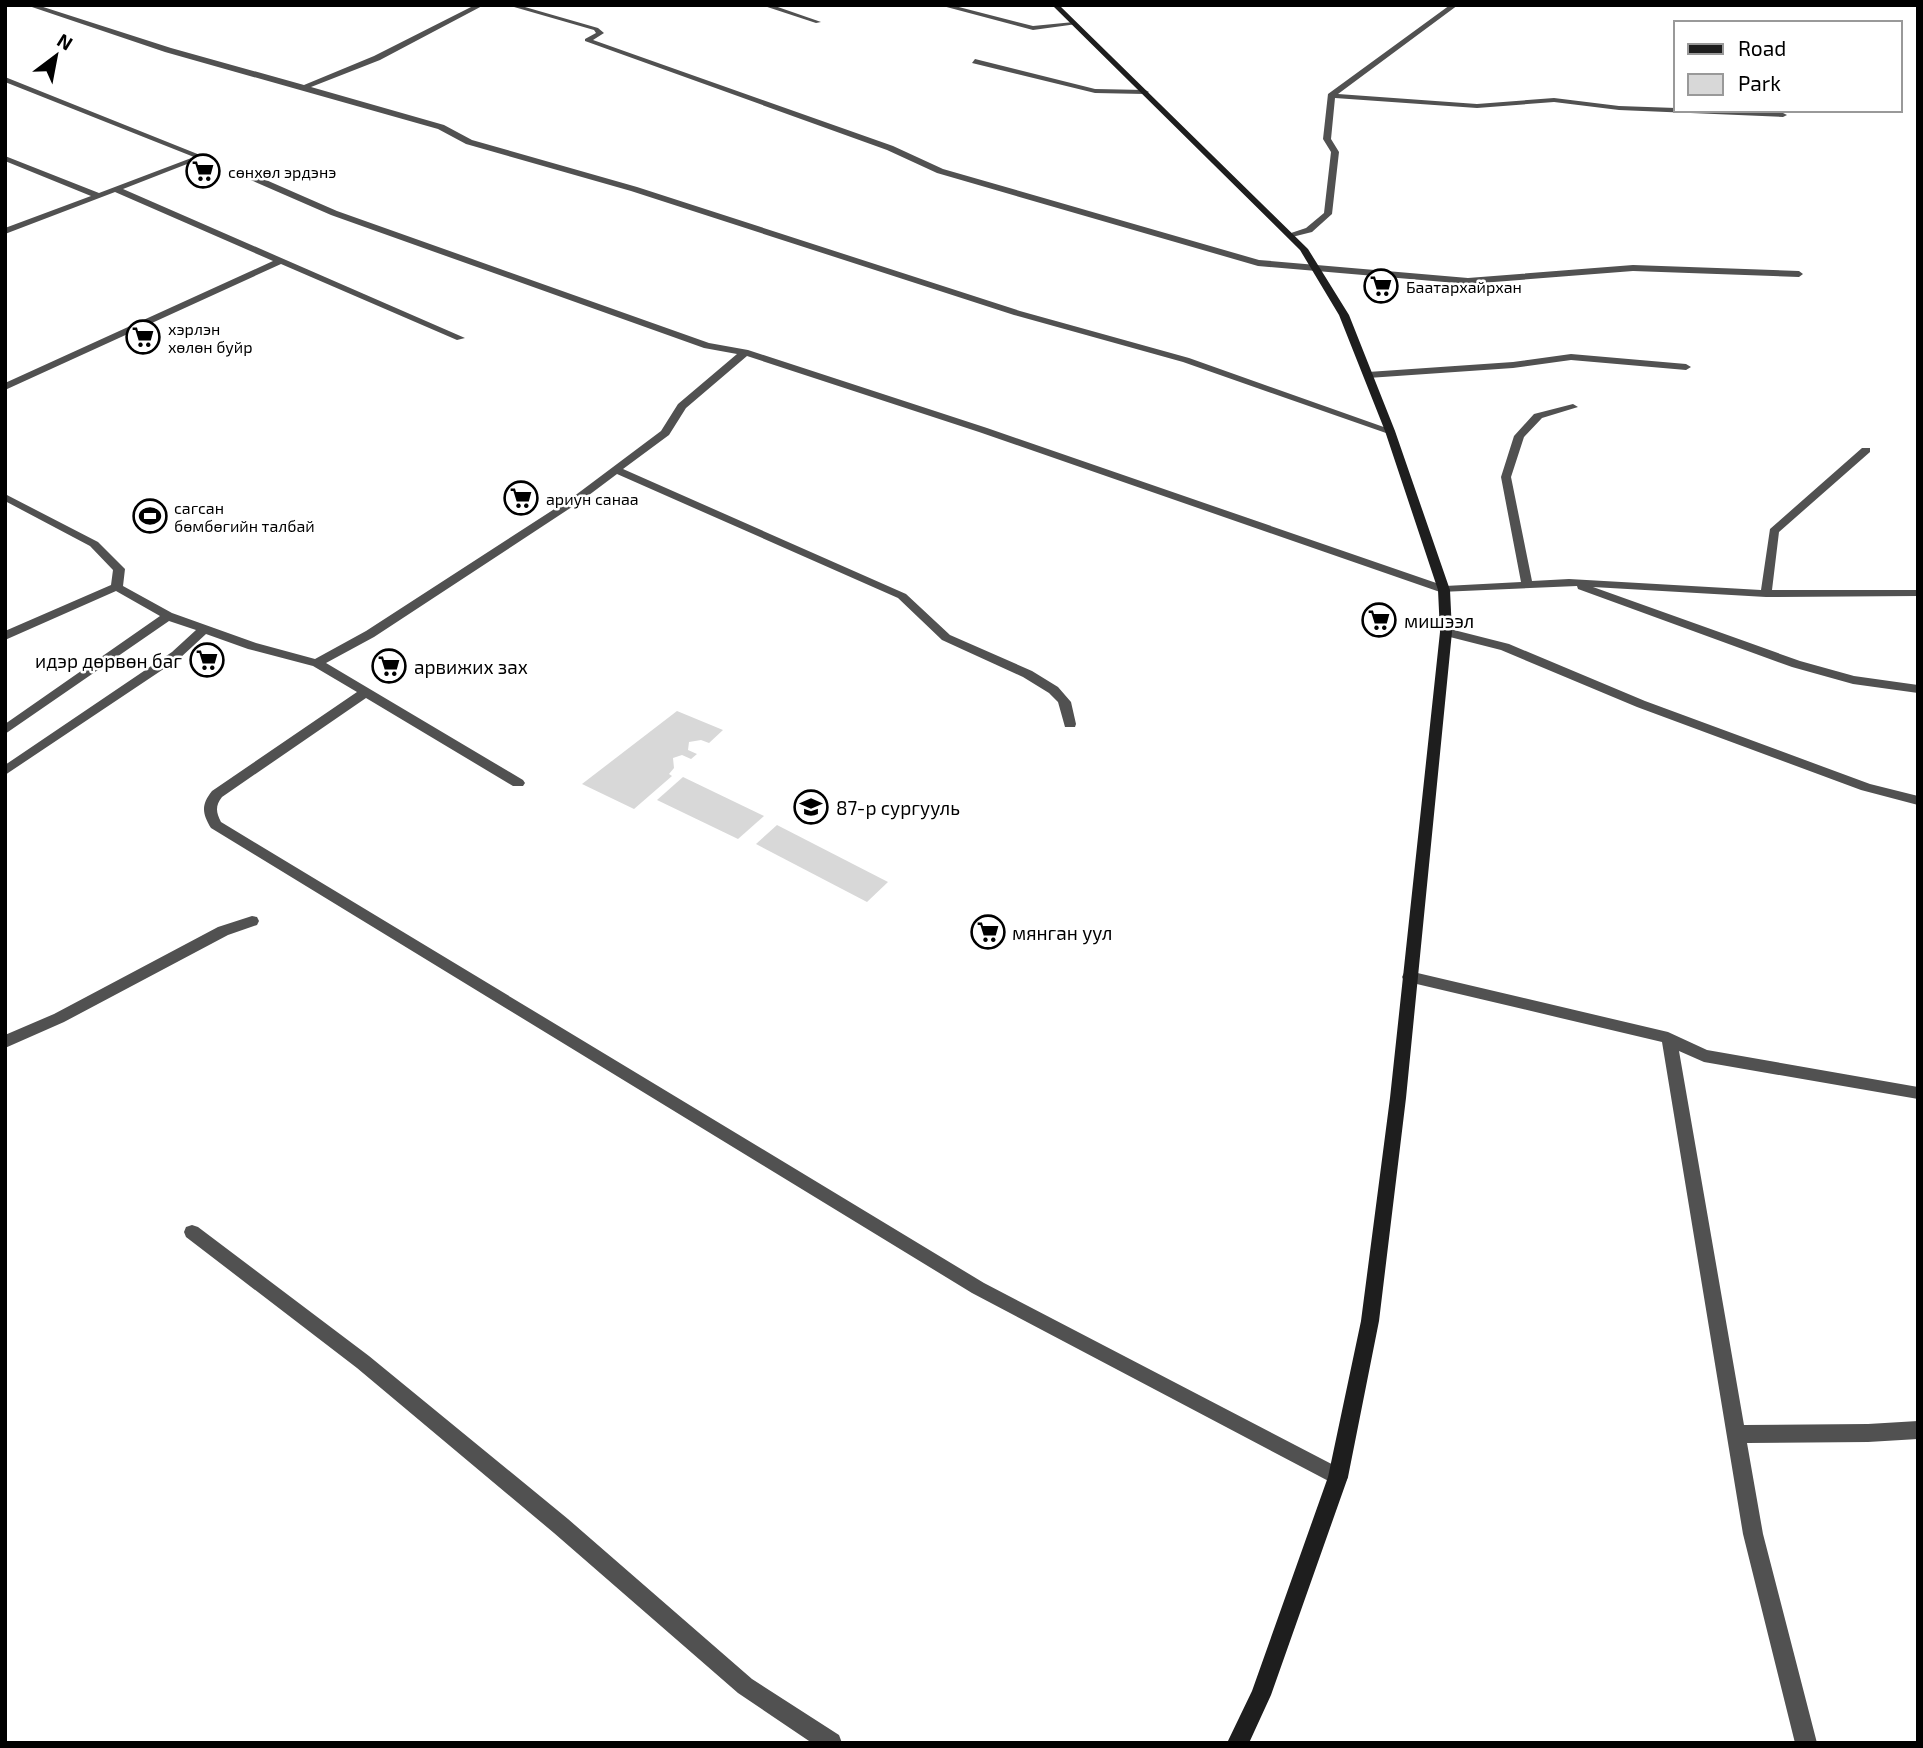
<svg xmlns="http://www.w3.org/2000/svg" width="1923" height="1748" font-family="'Exo 2',sans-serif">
<rect width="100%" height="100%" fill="#fff"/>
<g fill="#d8d8d8">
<polygon points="677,711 723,730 709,743 701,740 689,742 688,750 697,754 691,759 682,755 673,758 674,768 669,774 672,776 634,809 582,784"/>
<polygon points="683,777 764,816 738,839 657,800"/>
<polygon points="777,825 888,882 867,902 756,844"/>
</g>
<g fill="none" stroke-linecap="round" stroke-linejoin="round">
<g fill="#515151" fill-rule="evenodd">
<polygon points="26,5 37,5 171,48 304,85 374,56 475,5 484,5 380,60 311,87 444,125 472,140 637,187 1020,311 1189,358 1395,431 1394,433 1386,433 1183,362 1014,315 631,191 466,144 438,129 165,52"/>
<polygon points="507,5 518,5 598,28 604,33 593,40 893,146 943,169 1259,260 1468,278 1633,265 1799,271 1803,274 1799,277 1633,271 1468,284 1258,266 937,173 887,150 585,41 585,39 596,33 594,30"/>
<polygon points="761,5 772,5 821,22 816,23"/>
<polygon points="939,5 951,5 1033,26 1074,22 1077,24 1033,30"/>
<polygon points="1450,5 1458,5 1338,94 1477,104 1554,98 1619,106 1676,108 1676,110 1783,113 1787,115 1783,117 1619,110 1554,102 1477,108 1335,98 1331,139 1339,152 1332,214 1312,232 1288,238 1288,234 1306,228 1324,213 1331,152 1323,139 1328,94"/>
<polygon points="975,59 1095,89 1145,90 1149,92 1145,94 1095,93 972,63"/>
<polygon points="5,77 205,157 123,189 465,338 457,340 281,264 5,390 5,383 273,261 115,192 5,234 5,228 91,196 5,161 5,156 99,193 194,157 5,82"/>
<path d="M246 174H252L337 211 709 343 748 350 987 428 1445 586 1521 582 1501 477 1514 436 1534 414 1573 404 1578 407 1542 418 1524 437 1511 477 1532 581 1569 579 1761 590 1770 529 1862 448H1870V452L1779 532 1772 590H1918V596L1766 597 1593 587 1800 661 1854 676 1918 685V693L1853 684 1792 667 1578 589 1577 586 1440 592 979 432 747 356 686 408 669 435 623 469 906 594 950 635 1032 671 1058 687 1071 702 1076 724 1075 727H1065L1058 702 1049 693 1023 677 942 640 898 598 617 474 581 501 374 637 326 663 523 780 525 783 523 786H513L366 698 222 797C215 806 216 812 221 822L984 1283 1345 1471 1348 1477 1345 1483 1338 1486 972 1293 211 828C202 813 201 805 212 791L357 692 313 666 248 649 206 634 180 658 5 775V765L172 652 196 630 169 621 5 734V724L160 616 116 591 5 640V631L111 585 113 570 90 546 5 501V494L98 542 125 569 123 586 172 613 256 643 315 659 366 631 573 497 661 431 678 404 737 354 704 348 331 215 246 178Z"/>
<polygon points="1571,354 1686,364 1691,367 1686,370 1571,360 1513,368 1368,378 1363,375 1368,372 1513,362"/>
<polygon points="1446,628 1509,644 1645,701 1870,784 1918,796 1918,805 1861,790 1637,707 1501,650 1442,635 1440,632"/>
<polygon points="252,916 257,917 259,921 257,925 228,935 64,1022 5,1048 5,1035 54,1014 218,927"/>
<polygon points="1409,971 1668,1032 1707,1050 1918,1087 1918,1099 1704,1062 1679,1051 1744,1425 1868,1424 1918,1421 1918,1439 1868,1442 1747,1443 1763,1534 1817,1743 1795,1743 1743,1534 1662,1042 1404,981 1402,977 1404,973"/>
<polygon points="192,1225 198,1227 369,1356 568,1519 752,1679 839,1735 842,1743 812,1743 738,1693 554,1533 357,1368 186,1237 184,1232 186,1227"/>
</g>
<polygon fill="#1e1e1e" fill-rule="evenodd" points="1052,5 1059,5 1308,249 1349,315 1395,431 1450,590 1452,632 1406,1098 1379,1321 1348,1477 1271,1695 1249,1743 1227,1743 1252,1691 1328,1477 1361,1321 1390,1098 1440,632 1438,590 1385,431 1339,315 1300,250"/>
</g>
<defs>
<symbol id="supermarket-ring" viewBox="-11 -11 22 22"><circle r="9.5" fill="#fff" stroke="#000" stroke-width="1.5"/><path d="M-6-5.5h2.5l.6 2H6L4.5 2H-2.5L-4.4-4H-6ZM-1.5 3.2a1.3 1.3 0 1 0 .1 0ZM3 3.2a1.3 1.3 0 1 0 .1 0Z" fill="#000"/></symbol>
<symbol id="stadium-ring" viewBox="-11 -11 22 22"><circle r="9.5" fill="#fff" stroke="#000" stroke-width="1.5"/><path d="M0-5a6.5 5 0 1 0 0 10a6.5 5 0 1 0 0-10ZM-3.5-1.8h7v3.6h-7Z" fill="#000"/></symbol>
<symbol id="school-ring" viewBox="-11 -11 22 22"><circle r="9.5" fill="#fff" stroke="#000" stroke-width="1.5"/><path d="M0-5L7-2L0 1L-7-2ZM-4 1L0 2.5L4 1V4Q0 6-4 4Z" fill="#000"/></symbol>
</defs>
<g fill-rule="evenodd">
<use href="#supermarket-ring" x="184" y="152" width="38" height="38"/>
<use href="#supermarket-ring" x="1362" y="267" width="38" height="38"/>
<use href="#supermarket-ring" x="124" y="318" width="38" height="38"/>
<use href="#supermarket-ring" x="502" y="479" width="38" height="38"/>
<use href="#stadium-ring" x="131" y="497" width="38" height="38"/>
<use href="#supermarket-ring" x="1360" y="601" width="38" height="38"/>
<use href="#supermarket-ring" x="188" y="641" width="38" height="38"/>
<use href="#supermarket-ring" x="370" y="647" width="38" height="38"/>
<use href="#school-ring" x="792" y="788" width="38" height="38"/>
<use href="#supermarket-ring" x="969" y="913" width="38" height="38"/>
</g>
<g text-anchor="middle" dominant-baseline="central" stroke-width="5" stroke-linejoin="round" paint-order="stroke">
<g font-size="16" fill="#000" stroke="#fff" text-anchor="start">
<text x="228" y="171">сөнхөл эрдэнэ</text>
<text x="1406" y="286">Баатархайрхан</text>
<text x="168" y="328">хэрлэн<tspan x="168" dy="18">хөлөн буйр</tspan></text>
<text x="546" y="498">ариун санаа</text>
<text x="174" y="507">сагсан<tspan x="174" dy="18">бөмбөгийн талбай</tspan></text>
</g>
<g font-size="19" fill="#000" stroke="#fff" text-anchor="start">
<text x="1404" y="620">мишээл</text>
<text x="182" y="660" text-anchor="end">идэр дөрвөн баг</text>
<text x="414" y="666">арвижих зах</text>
<text x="836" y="807">87-р сургууль</text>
<text x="1012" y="932">мянган уул</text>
</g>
</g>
<rect width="1923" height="1748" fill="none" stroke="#000000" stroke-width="14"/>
<rect x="1674" y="21" width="228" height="91" fill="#ffffff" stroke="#999999" stroke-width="2"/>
<rect x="1688" y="44" width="35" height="10" fill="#1e1e1e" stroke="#999999" stroke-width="2"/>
<text x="1738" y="56" font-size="21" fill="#000000">Road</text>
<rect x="1688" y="74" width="35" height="21" fill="#d8d8d8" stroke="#999999" stroke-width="2"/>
<text x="1738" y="91" font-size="21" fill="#000000">Park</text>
<g transform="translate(56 56) rotate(32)" stroke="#ffffff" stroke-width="5" paint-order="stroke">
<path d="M0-5L12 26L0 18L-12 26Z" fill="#000000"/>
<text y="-10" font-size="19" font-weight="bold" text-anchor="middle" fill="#000000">N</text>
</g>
</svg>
